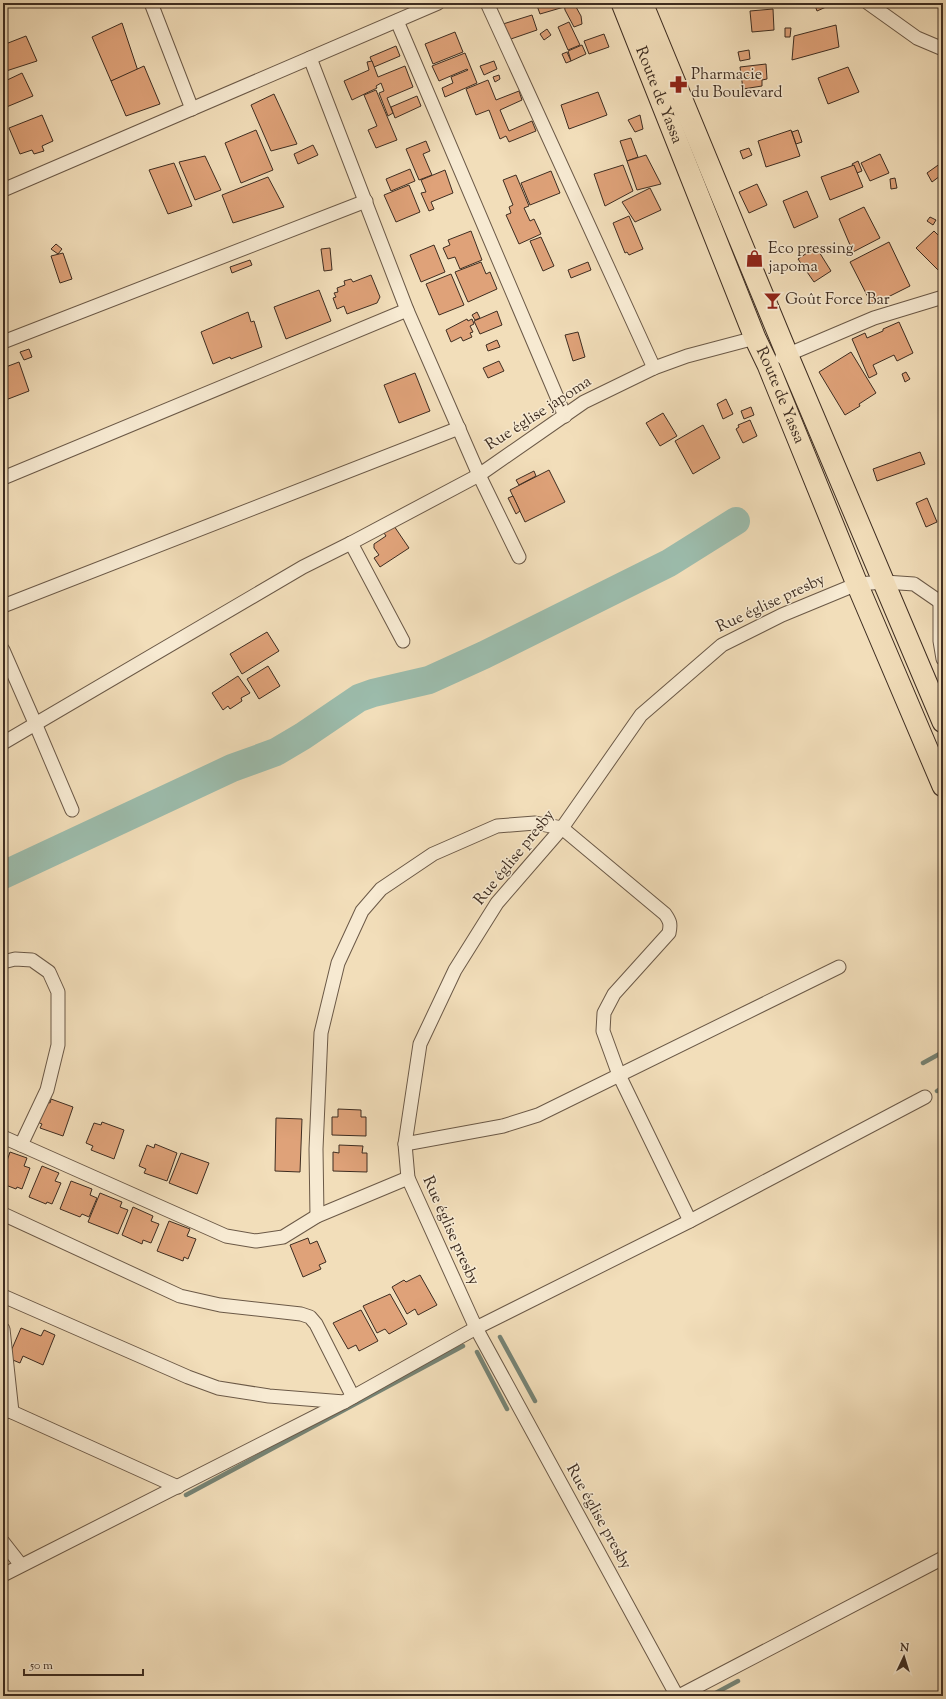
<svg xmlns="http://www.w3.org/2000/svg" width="946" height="1699" font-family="'Sorts Mill Goudy',serif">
<rect width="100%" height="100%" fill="#f2deba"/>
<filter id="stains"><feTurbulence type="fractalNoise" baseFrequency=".005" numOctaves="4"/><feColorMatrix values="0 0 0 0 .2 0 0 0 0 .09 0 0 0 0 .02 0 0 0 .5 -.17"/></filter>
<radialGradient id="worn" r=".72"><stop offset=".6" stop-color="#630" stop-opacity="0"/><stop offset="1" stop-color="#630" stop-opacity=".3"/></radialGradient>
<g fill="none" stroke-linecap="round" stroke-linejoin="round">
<g stroke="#768374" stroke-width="4.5">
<polyline points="923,1063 943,1052"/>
<polyline points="937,1091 943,1087"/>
<polyline points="500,1337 535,1401"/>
<polyline points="477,1352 507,1409"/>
<polyline points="186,1495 463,1346"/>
<polyline points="710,1696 738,1681"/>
</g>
<polyline stroke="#9cbcac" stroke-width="28" points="3,875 232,768 276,752 303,736 359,698 373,693 429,680 484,655 669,563 736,521"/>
</g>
<g fill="#dfa279" stroke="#3e2d21">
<polygon points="536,3 562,3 564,7 540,14"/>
<polygon points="564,3 582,3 576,7 581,16 582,24 574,27 565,10"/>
<polygon points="747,3 754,3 755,6 748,7"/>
<polygon points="814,3 835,3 817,11"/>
<polygon points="773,9 774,30 752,32 750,11"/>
<polygon points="532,15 537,30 508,40 503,24"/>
<polygon points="569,22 580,45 568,50 558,27"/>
<polygon points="122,23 138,71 111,81 92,37"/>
<polygon points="836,25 839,47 792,60 794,36"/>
<polygon points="785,28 791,28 790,37 785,37"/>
<polygon points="547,29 551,35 544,40 540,34"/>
<polygon points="455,32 463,52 433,64 425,44"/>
<polygon points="604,34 609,47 589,54 584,41"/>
<polygon points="26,36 37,61 3,72 3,45"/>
<polygon points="582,45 586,54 571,61 568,51"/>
<polygon points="396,46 400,56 374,67 370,57"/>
<polygon points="749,50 750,59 740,61 738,52"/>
<polygon points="567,52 571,61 566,63 562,54"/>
<polygon points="465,53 477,83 445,97 442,88 453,83 451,77 468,70 467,69 439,81 432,66"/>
<polygon points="372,61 378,77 405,66 413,87 387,98 393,113 388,116 379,93 384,91 381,83 376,86 377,88 352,100 344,81 369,70 367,62"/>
<polygon points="494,61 497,69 484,75 480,66"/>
<polygon points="766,64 767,79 762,80 762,86 743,89 740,67"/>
<polygon points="144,66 160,104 126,116 111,81"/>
<polygon points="848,67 859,92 828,104 818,78"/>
<polygon points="22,73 33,96 4,108 3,104 3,82"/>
<polygon points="499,75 500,79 495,82 493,77"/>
<polygon points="488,80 496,100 519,91 522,100 500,110 509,131 532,121 536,131 509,142 506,136 500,139 489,110 476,115 466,89"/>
<polygon points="376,90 397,140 376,148 368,130 377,126 364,95"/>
<polygon points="598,92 607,115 569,129 561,105"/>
<polygon points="274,94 297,144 271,151 251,105"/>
<polygon points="417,96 421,106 395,118 391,107"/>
<polygon points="42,115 53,141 42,146 44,151 34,154 32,150 20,154 9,128"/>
<polygon points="640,115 643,129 635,132 628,120"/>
<polygon points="256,130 273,170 241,183 225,143"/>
<polygon points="791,130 800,156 766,167 758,141"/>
<polygon points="798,130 802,142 796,144 792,132"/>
<polygon points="631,138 638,157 627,161 620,141"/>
<polygon points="426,141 430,151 423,154 432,175 419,180 406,149"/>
<polygon points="313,145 318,155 298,164 294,154"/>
<polygon points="749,148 752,155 743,159 740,151"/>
<polygon points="880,154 889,173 870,181 861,163"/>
<polygon points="646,155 661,184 637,190 627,161"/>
<polygon points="205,156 221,190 195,200 179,162"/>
<polygon points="858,161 862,171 857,173 852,164"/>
<polygon points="174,163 192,206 168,214 149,170"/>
<polygon points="941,163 943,172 939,174 940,176 932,182 927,173"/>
<polygon points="623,165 633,191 605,206 594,174"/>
<polygon points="854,165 863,187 830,200 821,177"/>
<polygon points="410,169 415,181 391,191 386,179"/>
<polygon points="445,170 453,193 431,202 434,209 429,211 421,193 426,192 421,180"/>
<polygon points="551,171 560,193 530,205 521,183"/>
<polygon points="516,175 529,206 524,208 530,221 534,219 541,234 519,244 506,215 511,213 509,207 513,205 503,180"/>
<polygon points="268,177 284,207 233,223 222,195"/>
<polygon points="895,178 897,188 891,189 890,179"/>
<polygon points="757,184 767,205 749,213 739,192"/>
<polygon points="409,185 420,212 396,222 384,195"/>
<polygon points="650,188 661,210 635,222 622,202"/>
<polygon points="807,191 818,217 794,228 783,201"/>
<polygon points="864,207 880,238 853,252 839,219"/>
<polygon points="629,216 643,249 629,255 627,252 625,253 613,223"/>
<polygon points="930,217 936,220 933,225 927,221"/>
<polygon points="471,231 482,260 460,269 455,257 448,259 443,248 450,245 448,240"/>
<polygon points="934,231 943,240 943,268 940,272 916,248"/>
<polygon points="541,237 554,266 543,271 530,241"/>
<polygon points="889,242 910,286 872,305 850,262"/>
<polygon points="56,244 62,249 58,254 51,249"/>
<polygon points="434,245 445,272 421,282 410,255"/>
<polygon points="816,247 831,271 814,282 798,259"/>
<polygon points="330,248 332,270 324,271 321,249"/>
<polygon points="63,253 72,279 60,283 51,256"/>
<polygon points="250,260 252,265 232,273 230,267"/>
<polygon points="481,262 486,274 490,272 497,289 468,302 455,272"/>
<polygon points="588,262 591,270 571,278 568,270"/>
<polygon points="451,274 464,305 439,315 426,284"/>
<polygon points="371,275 380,297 377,303 347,314 344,306 337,309 333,298 336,297 334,293 338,292 337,288 345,285 344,281 351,279 353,282"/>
<polygon points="319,290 331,321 286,339 274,307"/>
<polygon points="497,311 502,325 480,334 474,321"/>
<polygon points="248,312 251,322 254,321 262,347 231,359 230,357 213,364 201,332"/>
<polygon points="477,312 480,318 475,320 472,315"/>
<polygon points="467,319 468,321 472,319 474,324 470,326 473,332 470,333 472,337 463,341 461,337 451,342 446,330"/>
<polygon points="899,322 913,353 897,361 894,355 873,365 877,374 869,378 852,339 865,333 867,338 883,331 883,329"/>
<polygon points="578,332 585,357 573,361 565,335"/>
<polygon points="497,340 500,347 488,351 486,345"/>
<polygon points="29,349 32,357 24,360 20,352"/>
<polygon points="851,352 876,393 859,404 860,406 845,415 819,372"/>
<polygon points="499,361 504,371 488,378 483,368"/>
<polygon points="19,362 29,391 3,401 3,368"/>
<polygon points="906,372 910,379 905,382 902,374"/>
<polygon points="415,373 430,411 399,423 384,385"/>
<polygon points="726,399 733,414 723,419 717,404"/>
<polygon points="751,407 754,415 744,419 741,411"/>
<polygon points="663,413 677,436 660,446 646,423"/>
<polygon points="750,420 757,436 743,443 736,429 739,427 738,425"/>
<polygon points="703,425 720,458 693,474 675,441"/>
<polygon points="920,452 925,464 877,481 873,469"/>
<polygon points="549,470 565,502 525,522 510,490"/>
<polygon points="534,471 536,476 519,485 516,480"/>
<polygon points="513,496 520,511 516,514 508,498"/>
<polygon points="927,498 937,522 926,527 916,503"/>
<polygon points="394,526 409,548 380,567 374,558 379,555 374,548 374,544 386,536 384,533"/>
<polygon points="267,632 279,651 242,674 230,654"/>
<polygon points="268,666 280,686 259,699 247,679"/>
<polygon points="238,676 250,693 241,698 242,701 230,709 228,706 223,710 212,693"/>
<polygon points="51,1099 73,1107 63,1136 40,1128 42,1124 35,1121 43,1100 50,1103"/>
<polygon points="338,1109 361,1110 361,1117 366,1117 366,1136 332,1135 332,1117 338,1117"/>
<polygon points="276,1118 302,1119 300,1172 275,1171"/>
<polygon points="102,1122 124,1130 114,1159 91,1150 93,1146 86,1143 94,1123 101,1125"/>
<polygon points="155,1144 177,1153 167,1181 144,1173 146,1169 139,1166 147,1145 154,1148"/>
<polygon points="339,1145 363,1146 362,1153 367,1153 367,1172 333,1171 333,1152 339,1153"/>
<polygon points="10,1152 27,1158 24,1166 30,1168 22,1189 17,1187 16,1189 3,1184 3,1172"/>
<polygon points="181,1153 209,1163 197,1194 169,1183"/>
<polygon points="42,1166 59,1173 55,1181 61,1183 52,1204 47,1202 46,1204 29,1197"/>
<polygon points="71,1181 92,1189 90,1195 97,1198 89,1217 82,1214 80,1217 60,1209"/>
<polygon points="100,1193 122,1202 120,1207 128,1210 118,1234 88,1222"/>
<polygon points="133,1207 153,1216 151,1221 159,1224 151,1243 143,1240 142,1244 122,1235"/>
<polygon points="169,1221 190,1229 187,1236 196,1239 188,1259 184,1257 183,1261 157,1251"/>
<polygon points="308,1238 310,1244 317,1241 326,1262 319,1265 321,1269 303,1277 290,1245"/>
<polygon points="420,1275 437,1305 418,1315 415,1309 407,1314 392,1287 404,1280 406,1282"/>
<polygon points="390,1294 407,1324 389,1334 385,1329 377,1333 363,1306"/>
<polygon points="361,1310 378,1341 359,1351 356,1345 348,1349 333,1323"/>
<polygon points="21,1328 41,1336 44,1330 55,1335 43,1365 23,1356 20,1363 8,1358"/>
</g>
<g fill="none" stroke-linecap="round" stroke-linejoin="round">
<defs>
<g id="minor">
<polyline points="151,3 192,109"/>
<polyline points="487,3 654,368"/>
<polyline points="868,3 917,38 943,49"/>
<polyline points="397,21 565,416"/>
<polyline points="310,58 407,310 479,475 519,557"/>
<polyline points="3,190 438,3"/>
<polyline points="3,342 366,201"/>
<polyline points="782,357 874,318 943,297"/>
<polyline points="3,478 407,310"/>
<polyline points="351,543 403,641"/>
<polyline points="940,603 940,641 943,659"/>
<polyline points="3,606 459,428"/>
<polyline points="3,650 35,723 72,810"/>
<polyline points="3,743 303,567 351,543 479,475 584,402 654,368 687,356 755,338"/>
<polyline points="3,962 15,959 32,960 49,972 58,992 58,1045 47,1090 21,1145"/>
<polyline points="3,1137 226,1236 256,1241 283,1237 317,1216 408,1178"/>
<polyline points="405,1144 503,1126 538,1115 839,967"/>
<polyline points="3,1214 180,1296 220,1305 301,1314 310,1317 316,1324 353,1397"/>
<path d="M317 1216 316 1149 321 1033 338 963 362 911 381 889 433 854 497 826 535 823 562 828 665 914C670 921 671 924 669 933L614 994 604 1013 603 1031 619 1075 690 1221"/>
<polyline points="3,1296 188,1377 218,1388 269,1396 344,1402"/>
<polyline points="3,1329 12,1412"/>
<polyline points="3,1410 12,1412 178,1487"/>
<polyline points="3,1542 21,1565"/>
<polyline points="3,1575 344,1402 476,1328 690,1221 925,1097"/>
<polyline points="677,1696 476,1328 408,1178 405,1144 420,1044 455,970 497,903 562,828 641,715 722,645 782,615 857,584 885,582 914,584 943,604"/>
<polyline points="679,1696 943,1558"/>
</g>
<g id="primary">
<path id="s1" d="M622 3 755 338 768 365 857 584 943 786"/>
<polyline points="642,3 787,354 943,722"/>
</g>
</defs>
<use href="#minor" stroke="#6b5947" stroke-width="15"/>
<use href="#primary" stroke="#3e2d21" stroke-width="23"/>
<use href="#minor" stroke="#f7ead2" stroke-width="13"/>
<use href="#primary" stroke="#f2deba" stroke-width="21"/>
</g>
<defs>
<symbol id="pharmacy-bare" viewBox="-9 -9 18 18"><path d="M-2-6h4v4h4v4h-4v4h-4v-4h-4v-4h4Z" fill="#8f2418" stroke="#f7ead2" stroke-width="2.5" paint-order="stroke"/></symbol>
<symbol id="shop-bare" viewBox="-9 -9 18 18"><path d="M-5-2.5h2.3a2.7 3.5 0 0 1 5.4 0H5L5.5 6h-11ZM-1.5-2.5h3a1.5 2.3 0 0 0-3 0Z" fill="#8f2418" stroke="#f7ead2" stroke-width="2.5" paint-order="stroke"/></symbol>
<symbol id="bar-bare" viewBox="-9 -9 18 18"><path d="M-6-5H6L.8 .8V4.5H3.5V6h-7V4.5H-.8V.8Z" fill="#8f2418" stroke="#f7ead2" stroke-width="2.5" paint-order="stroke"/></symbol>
</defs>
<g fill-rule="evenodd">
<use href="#pharmacy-bare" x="666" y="72" width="25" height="25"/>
<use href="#shop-bare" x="742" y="246" width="25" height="25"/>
<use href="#bar-bare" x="760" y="288" width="25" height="25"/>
</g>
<g text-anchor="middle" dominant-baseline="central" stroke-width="3" stroke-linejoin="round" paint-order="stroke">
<g font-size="16" fill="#3e2d21" stroke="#f7ead2" text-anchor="start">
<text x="691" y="75">Pharmacie<tspan x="691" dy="18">du Boulevard</tspan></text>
<text x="768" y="249">Eco pressing<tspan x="768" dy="18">japoma</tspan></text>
<text x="785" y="300">Goût Force Bar</text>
</g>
<g font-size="16" fill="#3e2d21" stroke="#f7ead2">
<text stroke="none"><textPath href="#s1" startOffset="99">Route de Yassa</textPath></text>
<text stroke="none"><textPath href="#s1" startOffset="423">Route de Yassa</textPath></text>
<text transform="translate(539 414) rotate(-33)">Rue église japoma</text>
<text transform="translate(771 604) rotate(-25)">Rue église presby</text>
<text transform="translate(515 858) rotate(-51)">Rue église presby</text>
<text transform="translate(450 1231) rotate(66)">Rue église presby</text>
<text transform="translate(598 1517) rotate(61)">Rue église presby</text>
</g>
</g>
<rect width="946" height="1699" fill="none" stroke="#f2deba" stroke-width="16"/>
<rect x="4" y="4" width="938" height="1691" fill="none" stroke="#3e2d21" stroke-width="2"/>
<rect x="8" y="8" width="930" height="1683" fill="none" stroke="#3e2d21"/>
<g transform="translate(904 1657) rotate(4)" stroke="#f7ead2" stroke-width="3" paint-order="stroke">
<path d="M0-3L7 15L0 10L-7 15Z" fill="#3e2d21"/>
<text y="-6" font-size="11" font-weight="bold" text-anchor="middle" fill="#3e2d21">N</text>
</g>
<path d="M24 1669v6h119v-6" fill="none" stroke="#3e2d21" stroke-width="2"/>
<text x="30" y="1669" font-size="12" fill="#3e2d21" stroke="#f7ead2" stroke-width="3" paint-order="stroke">50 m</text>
<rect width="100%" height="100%" filter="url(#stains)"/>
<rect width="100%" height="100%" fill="url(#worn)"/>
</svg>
